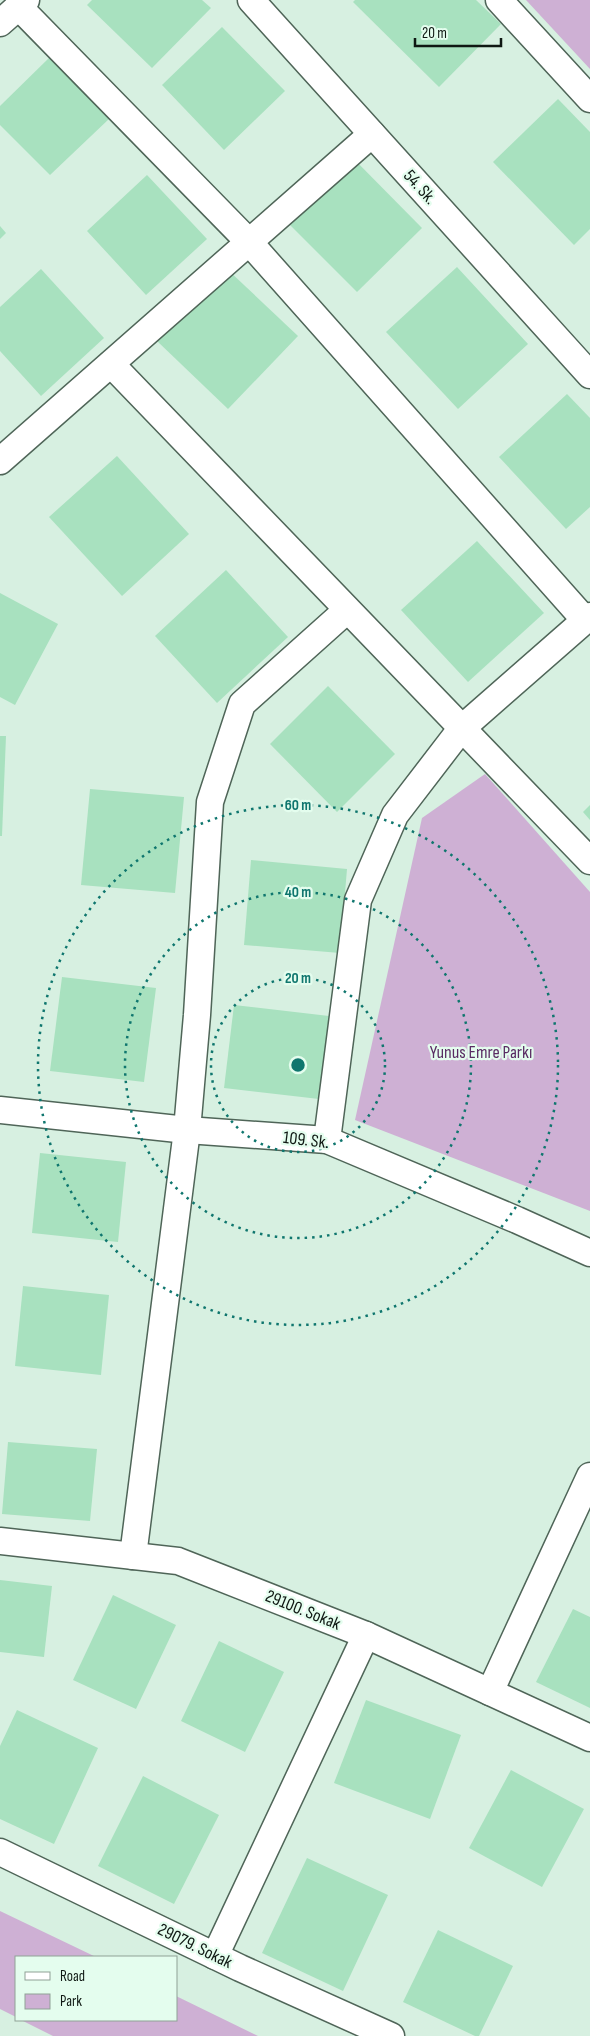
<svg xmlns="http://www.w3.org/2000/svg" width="590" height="2036" font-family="'Sofia Sans Condensed',sans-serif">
<rect width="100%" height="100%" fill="#d7f0e1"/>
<g fill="#ceb0d4">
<polygon points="526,0 590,0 590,69"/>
<polygon points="485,774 590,892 590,1211 355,1120 422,818"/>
<polygon points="0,1911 96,1957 16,1957 16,2017 0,2009"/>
<polygon points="176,1996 258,2036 53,2036 21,2020 176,2020"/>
</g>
<g fill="#a8e1bf">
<polygon points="92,0 202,0 211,8 152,68 87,5"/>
<polygon points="355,0 476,0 501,24 439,87 353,2"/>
<polygon points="222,27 285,91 224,150 162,85"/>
<polygon points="50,57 110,118 50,175 0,125 0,106"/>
<polygon points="558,99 590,132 590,229 574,245 493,162"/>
<polygon points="344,149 422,228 357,292 278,213"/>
<polygon points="147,175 207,239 146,295 87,231"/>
<polygon points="0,226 6,233 0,239"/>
<polygon points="457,267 528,344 458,409 386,332"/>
<polygon points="41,269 104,338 41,396 0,351 0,307"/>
<polygon points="227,269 298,336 228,409 157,341"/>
<polygon points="567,394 590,418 590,507 566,529 499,457"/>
<polygon points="117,456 189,534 122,596 49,517"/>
<polygon points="477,541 544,613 468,682 401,610"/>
<polygon points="226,570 288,637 217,703 155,636"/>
<polygon points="0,593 58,624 15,705 0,697"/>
<polygon points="328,686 395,754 337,812 270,744"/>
<polygon points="0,736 6,736 2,836 0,836"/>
<polygon points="90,789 184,797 175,893 81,885"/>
<polygon points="590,805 590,820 583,812"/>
<polygon points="251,860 347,869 340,953 244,945"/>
<polygon points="62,977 156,988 144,1082 50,1071"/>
<polygon points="234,1005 329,1016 319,1099 224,1088"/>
<polygon points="40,1153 126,1162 118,1242 32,1233"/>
<polygon points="23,1286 109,1295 101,1375 15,1366"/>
<polygon points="8,1442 97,1449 90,1521 2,1514"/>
<polygon points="0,1580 52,1586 44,1657 0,1652"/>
<polygon points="113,1595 176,1625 136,1709 73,1680"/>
<polygon points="573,1609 590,1617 590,1708 536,1682"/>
<polygon points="219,1641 284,1672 245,1752 181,1721"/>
<polygon points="366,1700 461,1735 430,1819 334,1783"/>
<polygon points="17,1710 98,1748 54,1844 0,1819 0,1746"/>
<polygon points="511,1770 584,1809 542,1887 469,1848"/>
<polygon points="143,1776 219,1815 174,1904 98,1866"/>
<polygon points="307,1858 388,1895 343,1991 262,1953"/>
<polygon points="438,1930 513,1966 479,2036 475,2036 403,2002"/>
</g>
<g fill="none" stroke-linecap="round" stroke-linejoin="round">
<defs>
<g id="minor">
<polyline points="251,0 590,375"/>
<polyline points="499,0 590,99"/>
<polyline points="18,6 249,242 585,620"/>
<polyline points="0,23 26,0"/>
<polyline points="111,364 590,861"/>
<polyline points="0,461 372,134"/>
<polyline points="0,1110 187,1130 327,1140 517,1220 590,1253"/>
<polyline points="327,1140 358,900 395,815 461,729 590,616"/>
<polyline points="0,1541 178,1561 366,1635 590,1738"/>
<polyline points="133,1556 187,1130 197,1015 210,802 242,704 347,610"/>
<polyline points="490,1692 590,1476"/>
<polyline points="0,1852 240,1968 391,2036"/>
<polyline points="215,1956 366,1635"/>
</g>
</defs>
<use href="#minor" stroke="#4f6558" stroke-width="29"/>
<use href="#minor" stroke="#fff" stroke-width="26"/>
</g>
<g fill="none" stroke="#0f766e" stroke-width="2.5" stroke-dasharray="2.5 5">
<circle cx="298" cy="1065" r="87"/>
<circle cx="298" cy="1065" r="173"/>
<circle cx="298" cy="1065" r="260"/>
</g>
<g text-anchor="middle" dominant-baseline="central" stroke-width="4.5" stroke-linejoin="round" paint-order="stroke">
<g font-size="18" fill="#0f1813" stroke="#e4fdee">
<text transform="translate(420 187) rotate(48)">54. Sk.</text>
<text transform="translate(306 1140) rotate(7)">109. Sk.</text>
<text transform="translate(303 1610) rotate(22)">29100. Sokak</text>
<text transform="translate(195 1946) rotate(26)">29079. Sokak</text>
</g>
<g font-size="18" fill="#592c63" stroke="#e4fdee">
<text x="481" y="1052">Yunus Emre Parkı</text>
</g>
</g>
<circle cx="298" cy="1065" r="8" fill="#0f766e" stroke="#e4fdee" stroke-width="2.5"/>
<g font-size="15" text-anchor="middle" font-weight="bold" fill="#0f766e" stroke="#e4fdee" stroke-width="4.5" stroke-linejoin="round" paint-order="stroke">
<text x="298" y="810">60 m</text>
<text x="298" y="897">40 m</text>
<text x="298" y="983">20 m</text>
</g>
<rect x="15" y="1956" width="162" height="65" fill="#e4fdee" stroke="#8fa196"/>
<rect x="25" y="1972" width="25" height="8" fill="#ffffff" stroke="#8fa196"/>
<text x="60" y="1981" font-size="15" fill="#0f1813">Road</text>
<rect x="25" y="1994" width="25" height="15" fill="#ceb0d4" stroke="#8fa196"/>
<text x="60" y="2006" font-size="15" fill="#0f1813">Park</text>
<path d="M415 38v8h86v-8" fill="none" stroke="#0f1813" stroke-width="2.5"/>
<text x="422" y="38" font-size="15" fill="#0f1813" stroke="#e4fdee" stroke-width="4" paint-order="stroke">20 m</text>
</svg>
